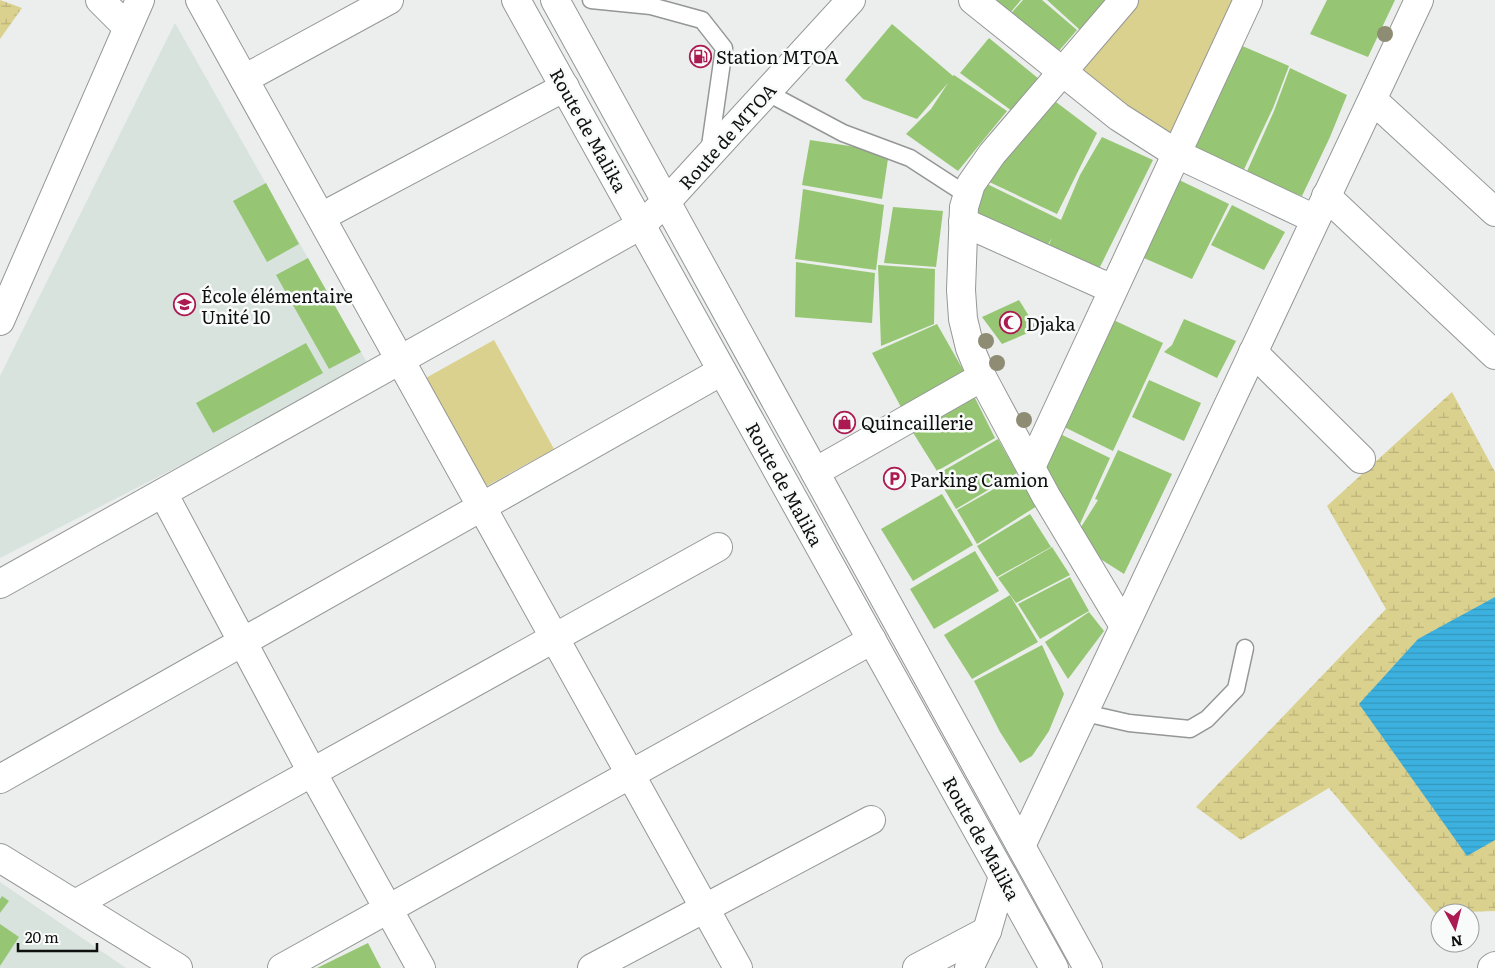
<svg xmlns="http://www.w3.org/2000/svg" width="1495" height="968" font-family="Literata,serif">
<defs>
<pattern id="wetland-marsh" width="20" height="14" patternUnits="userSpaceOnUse" patternTransform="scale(1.25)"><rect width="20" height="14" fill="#dad18e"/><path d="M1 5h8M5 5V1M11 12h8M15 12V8" fill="none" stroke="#bab279"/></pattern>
<pattern id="water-rules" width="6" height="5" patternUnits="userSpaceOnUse" patternTransform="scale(1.25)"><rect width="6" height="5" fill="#3cb1df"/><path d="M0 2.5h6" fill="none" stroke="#3497be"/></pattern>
</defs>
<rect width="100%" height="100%" fill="#ebeeec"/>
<g fill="#d8e3de">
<polygon points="175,23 370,368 0,558 0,376"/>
<polygon points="0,882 126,968 0,968"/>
</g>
<g fill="#dad18e">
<polygon points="1137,0 1242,0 1179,138 1074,71"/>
<polygon points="494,340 554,449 485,487 424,379"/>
</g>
<g fill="url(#wetland-marsh)">
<polygon points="0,0 22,8 0,39"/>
<polygon points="1452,392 1495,472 1495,911 1435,913 1329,788 1241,840 1196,807 1386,609 1327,506"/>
</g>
<polygon fill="url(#water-rules)" points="1495,597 1495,840 1467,856 1359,704 1418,639"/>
<g fill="#96c673">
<polygon points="981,0 1021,0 1005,19"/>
<polygon points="1023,0 1042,0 1077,30 1051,60 1005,20"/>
<polygon points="1047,0 1106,0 1080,30"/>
<polygon points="1327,0 1395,0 1368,57 1310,34"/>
<polygon points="892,24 953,76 954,75 1007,111 958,171 906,134 931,109 948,83 917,119 863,99 845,80"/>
<polygon points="989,38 1039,79 1012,111 960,73"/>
<polygon points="1240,45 1289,66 1273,108 1239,180 1186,155"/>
<polygon points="1290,68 1347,95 1330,137 1302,196 1244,178 1274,111"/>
<polygon points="1056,102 1097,133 1057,214 985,180 1008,149"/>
<polygon points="1102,137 1153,160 1095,277 1045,253 1052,238 1045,249 973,214 987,184 1061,220 1080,175"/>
<polygon points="810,140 889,152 882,199 802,185"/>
<polygon points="1173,177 1229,204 1192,279 1137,255"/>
<polygon points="266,183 299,244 267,262 233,201"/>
<polygon points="803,189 884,205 876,270 795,259"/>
<polygon points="1232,205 1285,232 1264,270 1211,245"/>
<polygon points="893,207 943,211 936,267 884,263"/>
<polygon points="308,258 361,352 329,369 276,275"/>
<polygon points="796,262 875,273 872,323 795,317"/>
<polygon points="878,265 935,269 934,324 881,346"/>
<polygon points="1019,300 1037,329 1002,344 982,317"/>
<polygon points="1107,317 1163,343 1113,451 1058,424"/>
<polygon points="1184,319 1236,341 1217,378 1164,352 1172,345"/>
<polygon points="937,324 966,375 902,409 872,353"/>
<polygon points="306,343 323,373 213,433 196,403"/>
<polygon points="1149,380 1201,403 1184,441 1132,417"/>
<polygon points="973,394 995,438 937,471 912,431"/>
<polygon points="1056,432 1110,458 1075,535 1037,470"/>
<polygon points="998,439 1017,473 956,509 936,475"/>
<polygon points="1118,450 1172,474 1124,574 1091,553 1076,535 1098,500 1095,499"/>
<polygon points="1020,474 1037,506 977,544 957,510"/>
<polygon points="942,494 973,545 913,581 881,529"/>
<polygon points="1030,514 1051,547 997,577 977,546"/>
<polygon points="1052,547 1070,575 1016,603 998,578"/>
<polygon points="975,551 999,591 934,629 910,589"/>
<polygon points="1070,577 1089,611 1040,639 1018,604"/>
<polygon points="1010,595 1038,642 972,679 944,635"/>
<polygon points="1089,612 1104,631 1068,679 1045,642"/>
<polygon points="1042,645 1064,694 1049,731 1032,756 1020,763 1000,732 974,681"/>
<polygon points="2,896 9,901 0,913 0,899"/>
<polygon points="0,924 19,937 0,966"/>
<polygon points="368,943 381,968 317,968"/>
</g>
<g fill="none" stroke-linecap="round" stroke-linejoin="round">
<defs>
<g id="service">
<polyline points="591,0 651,6 702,20 724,48 709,153"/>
<polyline points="766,92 843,133 910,158 967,195"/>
<polyline points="1085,713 1129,723 1190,729 1207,719 1236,689 1245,648"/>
</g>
<g id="minor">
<polyline points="100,0 127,27"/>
<polyline points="200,0 738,968"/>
<polyline points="973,0 1119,117 1177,154 1315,219"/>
<polyline points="244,79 389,0"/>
<polyline points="1373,100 1495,212"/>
<polyline points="1326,196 1495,355"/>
<polyline points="321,217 565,87"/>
<polyline points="963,222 1101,284 1114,287"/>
<polyline points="0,321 140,0"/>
<polyline points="1253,352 1361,459"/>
<polyline points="1031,467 1248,0"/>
<polyline points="815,472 982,377"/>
<polyline points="163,493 312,772 421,968"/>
<polyline points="0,584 641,225"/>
<polyline points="1124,626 1046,496 982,377 970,348 963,319 961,290 964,207 971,184 992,154 1124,0"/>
<polyline points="0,779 722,371"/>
<polyline points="1021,846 1419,0"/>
<polyline points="0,858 178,968"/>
<polyline points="75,904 718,547"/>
<polyline points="282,968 872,640"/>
<polyline points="592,968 871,820"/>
<polyline points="917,968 987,931"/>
<polyline points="969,968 987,931 1003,876"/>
<polyline points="1492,968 1495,966"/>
</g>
<polyline id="tertiary" points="641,225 666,202 851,0"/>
<g id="secondary">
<polyline points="516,0 1054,968"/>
<polyline points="555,0 1088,968"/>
</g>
</defs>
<use href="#service" stroke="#949795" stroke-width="19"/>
<use href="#minor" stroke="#949795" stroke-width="30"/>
<use href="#tertiary" stroke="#949795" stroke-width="30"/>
<use href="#secondary" stroke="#949795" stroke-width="30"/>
<use href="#service" stroke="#fff" stroke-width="16"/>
<use href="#minor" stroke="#fff" stroke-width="28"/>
<use href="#tertiary" stroke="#fff" stroke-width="28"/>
<use href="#secondary" stroke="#fff" stroke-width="28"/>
</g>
<g fill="#8e8c73">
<circle cx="1385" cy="34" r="8"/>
<circle cx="986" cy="341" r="8"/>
<circle cx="997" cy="363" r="8"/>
<circle cx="1024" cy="420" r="8"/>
</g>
<defs>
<symbol id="fuel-ring" viewBox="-11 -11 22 22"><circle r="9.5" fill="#f8fbfa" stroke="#ab1a51" stroke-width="1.5"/><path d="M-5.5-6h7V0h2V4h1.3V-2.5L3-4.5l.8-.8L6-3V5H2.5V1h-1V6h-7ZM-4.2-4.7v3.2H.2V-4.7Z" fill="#ab1a51"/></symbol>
<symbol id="school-ring" viewBox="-11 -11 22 22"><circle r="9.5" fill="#f8fbfa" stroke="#ab1a51" stroke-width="1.5"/><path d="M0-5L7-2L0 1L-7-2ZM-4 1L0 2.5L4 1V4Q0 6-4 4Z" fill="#ab1a51"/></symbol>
<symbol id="mosque-ring" viewBox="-11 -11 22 22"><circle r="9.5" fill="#f8fbfa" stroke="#ab1a51" stroke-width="1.5"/><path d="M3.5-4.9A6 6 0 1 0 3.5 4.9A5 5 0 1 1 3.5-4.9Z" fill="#ab1a51"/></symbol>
<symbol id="shop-ring" viewBox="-11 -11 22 22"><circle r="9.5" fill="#f8fbfa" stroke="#ab1a51" stroke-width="1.5"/><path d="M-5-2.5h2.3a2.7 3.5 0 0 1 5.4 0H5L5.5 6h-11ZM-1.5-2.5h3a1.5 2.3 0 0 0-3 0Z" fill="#ab1a51"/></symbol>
<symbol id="parking-ring" viewBox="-11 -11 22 22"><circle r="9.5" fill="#f8fbfa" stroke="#ab1a51" stroke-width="1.5"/><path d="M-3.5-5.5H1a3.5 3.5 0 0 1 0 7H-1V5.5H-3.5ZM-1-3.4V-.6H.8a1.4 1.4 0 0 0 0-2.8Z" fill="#ab1a51"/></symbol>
</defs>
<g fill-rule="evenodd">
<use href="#fuel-ring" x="688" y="44" width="25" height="25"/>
<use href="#school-ring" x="172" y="292" width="25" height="25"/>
<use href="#mosque-ring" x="998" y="310" width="25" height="25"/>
<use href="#shop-ring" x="832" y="410" width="25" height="25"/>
<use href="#parking-ring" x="882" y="466" width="25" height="25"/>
</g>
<g text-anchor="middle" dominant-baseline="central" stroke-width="5" stroke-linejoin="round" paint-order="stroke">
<g font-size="18" fill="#0e0f0f" stroke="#f8fbfa" text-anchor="start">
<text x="716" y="56">Station MTOA</text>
<text x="201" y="295">École élémentaire<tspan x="201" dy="21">Unité 10</tspan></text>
<text x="1026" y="323">Djaka</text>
<text x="861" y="422">Quincaillerie</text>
<text x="910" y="479">Parking Camion</text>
</g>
<g font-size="18" fill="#0e0f0f" stroke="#f8fbfa">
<text transform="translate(589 130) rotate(61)">Route de Malika</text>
<text transform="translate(727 136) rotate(-48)">Route de MTOA</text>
<text transform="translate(785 484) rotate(61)">Route de Malika</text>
<text transform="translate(982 838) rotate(61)">Route de Malika</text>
</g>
</g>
<g transform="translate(1455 928) rotate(173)"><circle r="24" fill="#f8fbfa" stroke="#9a9d9c"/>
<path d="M0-4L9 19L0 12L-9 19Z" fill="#ab1a51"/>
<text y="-8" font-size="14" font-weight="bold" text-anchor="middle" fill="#0e0f0f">N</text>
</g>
<path d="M18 943v8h79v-8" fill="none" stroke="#0e0f0f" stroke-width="2.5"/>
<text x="25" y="943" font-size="15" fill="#0e0f0f" stroke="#f8fbfa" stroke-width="4" paint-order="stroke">20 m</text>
</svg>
